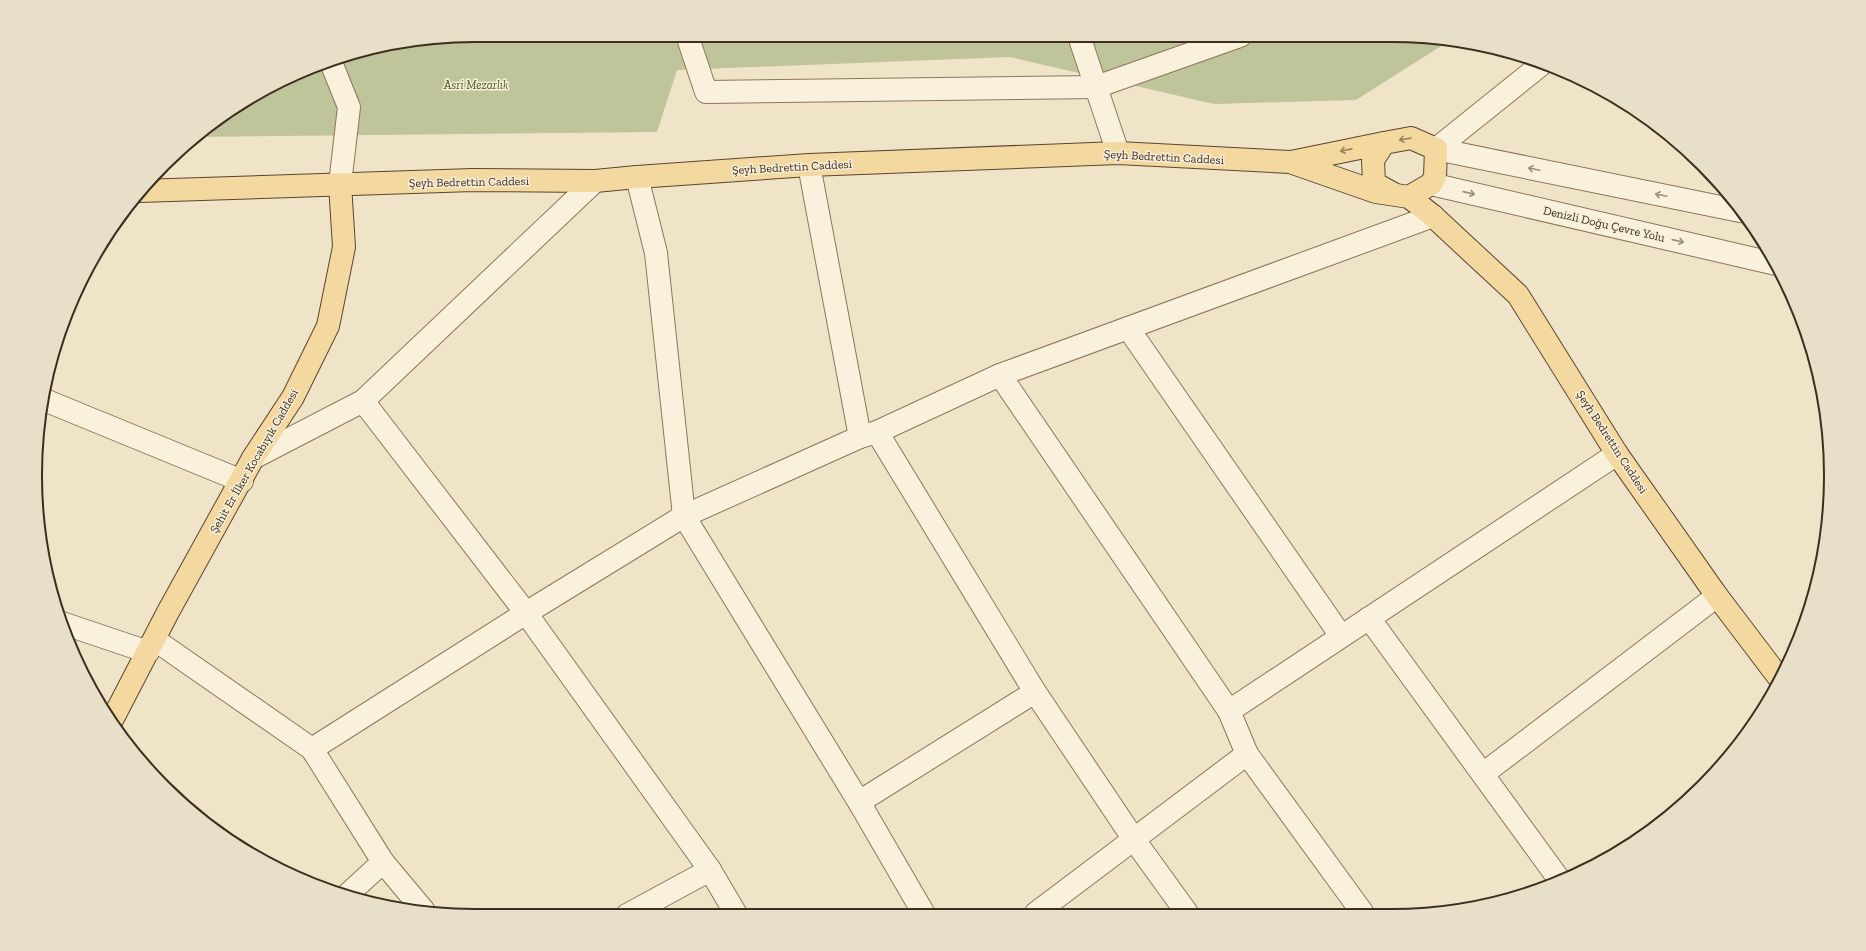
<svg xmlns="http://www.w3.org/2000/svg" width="1866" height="951" font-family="'Zilla Slab',serif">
<rect width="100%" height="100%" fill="#f0e4c8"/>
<polygon fill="#bfc49a" points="475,35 1419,36 1449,41 1356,100 1214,104 1010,57 677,70 657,132 196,137 207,126 255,94 334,58 390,43"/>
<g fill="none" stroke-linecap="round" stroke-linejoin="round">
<defs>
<g id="minor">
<polyline points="687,35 706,92 1096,87 1240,36"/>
<polyline points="1079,36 1118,153"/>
<polyline points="330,60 349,107 340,184"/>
<polyline points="1436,149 1740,211"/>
<polyline points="1436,149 1542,64"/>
<polyline points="809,165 860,437"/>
<polyline points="637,177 656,253 684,516 859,802 924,914"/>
<polyline points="1431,184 1776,264"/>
<polyline points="1128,328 1341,636"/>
<polyline points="1000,375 1229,711 1247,754 1362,912"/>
<polyline points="42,399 242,481"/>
<polyline points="363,401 526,613 710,870 736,914"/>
<polyline points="877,432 1035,692 1135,841 1187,913"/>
<polyline points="253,458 363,401 595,181"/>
<polyline points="1369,618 1561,882"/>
<polyline points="62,623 148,652"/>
<polyline points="155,640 312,749 383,862 424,911"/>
<polyline points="1229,711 1617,454"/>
<polyline points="312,749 526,613 684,516 860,437 877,432 1000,375 1433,216"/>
<polyline points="1483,774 1717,596"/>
<polyline points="859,802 1035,692"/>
<polyline points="347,895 383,862"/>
<polyline points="1036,913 1247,754"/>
<polyline points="627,915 710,870"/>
</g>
<g id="major">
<polyline points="1291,162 1384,143"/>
<polyline points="140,191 473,180 595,181 637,177 809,165 1118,153 1290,162 1376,192 1409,197 1433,216 1518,295 1617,454 1717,596 1780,679"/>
<polyline points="1392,193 1374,183 1373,160 1384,143 1411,138 1436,149 1435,177 1431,184 1409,197"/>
<polyline points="111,722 168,612 253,458 293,397 328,326 344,247 340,184"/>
</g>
</defs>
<use href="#minor" stroke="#8d765c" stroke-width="24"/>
<use href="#major" stroke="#5b4430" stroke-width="24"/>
<use href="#minor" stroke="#faf1dc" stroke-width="22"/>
<use href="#major" stroke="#f3d9a0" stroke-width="22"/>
</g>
<defs><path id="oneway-shaft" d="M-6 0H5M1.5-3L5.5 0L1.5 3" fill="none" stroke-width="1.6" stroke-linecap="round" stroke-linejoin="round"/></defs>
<g stroke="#988460">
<use href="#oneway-shaft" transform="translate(1405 139) rotate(172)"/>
<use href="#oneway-shaft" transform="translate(1346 150) rotate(169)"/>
</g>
<g stroke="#9c907e">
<use href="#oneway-shaft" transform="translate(1534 169) rotate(-168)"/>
<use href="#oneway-shaft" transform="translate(1469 193) rotate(13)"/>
<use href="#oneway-shaft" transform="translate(1661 195) rotate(-168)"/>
<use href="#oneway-shaft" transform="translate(1678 241) rotate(13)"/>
</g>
<g text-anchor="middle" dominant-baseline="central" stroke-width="3" stroke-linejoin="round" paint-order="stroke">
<g font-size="12" font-style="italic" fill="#4d5a26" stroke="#f7eed8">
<text x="476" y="85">Asri Mezarlık</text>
</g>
<g font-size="12" fill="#3d2e20" stroke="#f7eed8">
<text transform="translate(1164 157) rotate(3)">Şeyh Bedrettin Caddesi</text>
<text transform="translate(792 167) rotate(-3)">Şeyh Bedrettin Caddesi</text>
<text transform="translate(469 182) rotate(-1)">Şeyh Bedrettin Caddesi</text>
<text transform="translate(1604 224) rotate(13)">Denizli Doğu Çevre Yolu</text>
<text transform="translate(1612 442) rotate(57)">Şeyh Bedrettin Caddesi</text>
<text transform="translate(254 461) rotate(-60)">Şehit Er İlker Kocabıyık Caddesi</text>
</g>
</g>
<path d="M0 0H1866V951H0ZM475 42H1391A433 433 0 0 1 1824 475V476A433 433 0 0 1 1391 909H475A433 433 0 0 1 42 476V475A433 433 0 0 1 475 42Z" fill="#e8dfc9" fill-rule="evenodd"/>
<path fill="none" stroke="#3d2e20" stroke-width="2" d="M475 42H1391A433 433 0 0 1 1824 475V476A433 433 0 0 1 1391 909H475A433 433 0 0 1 42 476V475A433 433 0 0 1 475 42Z"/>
</svg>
